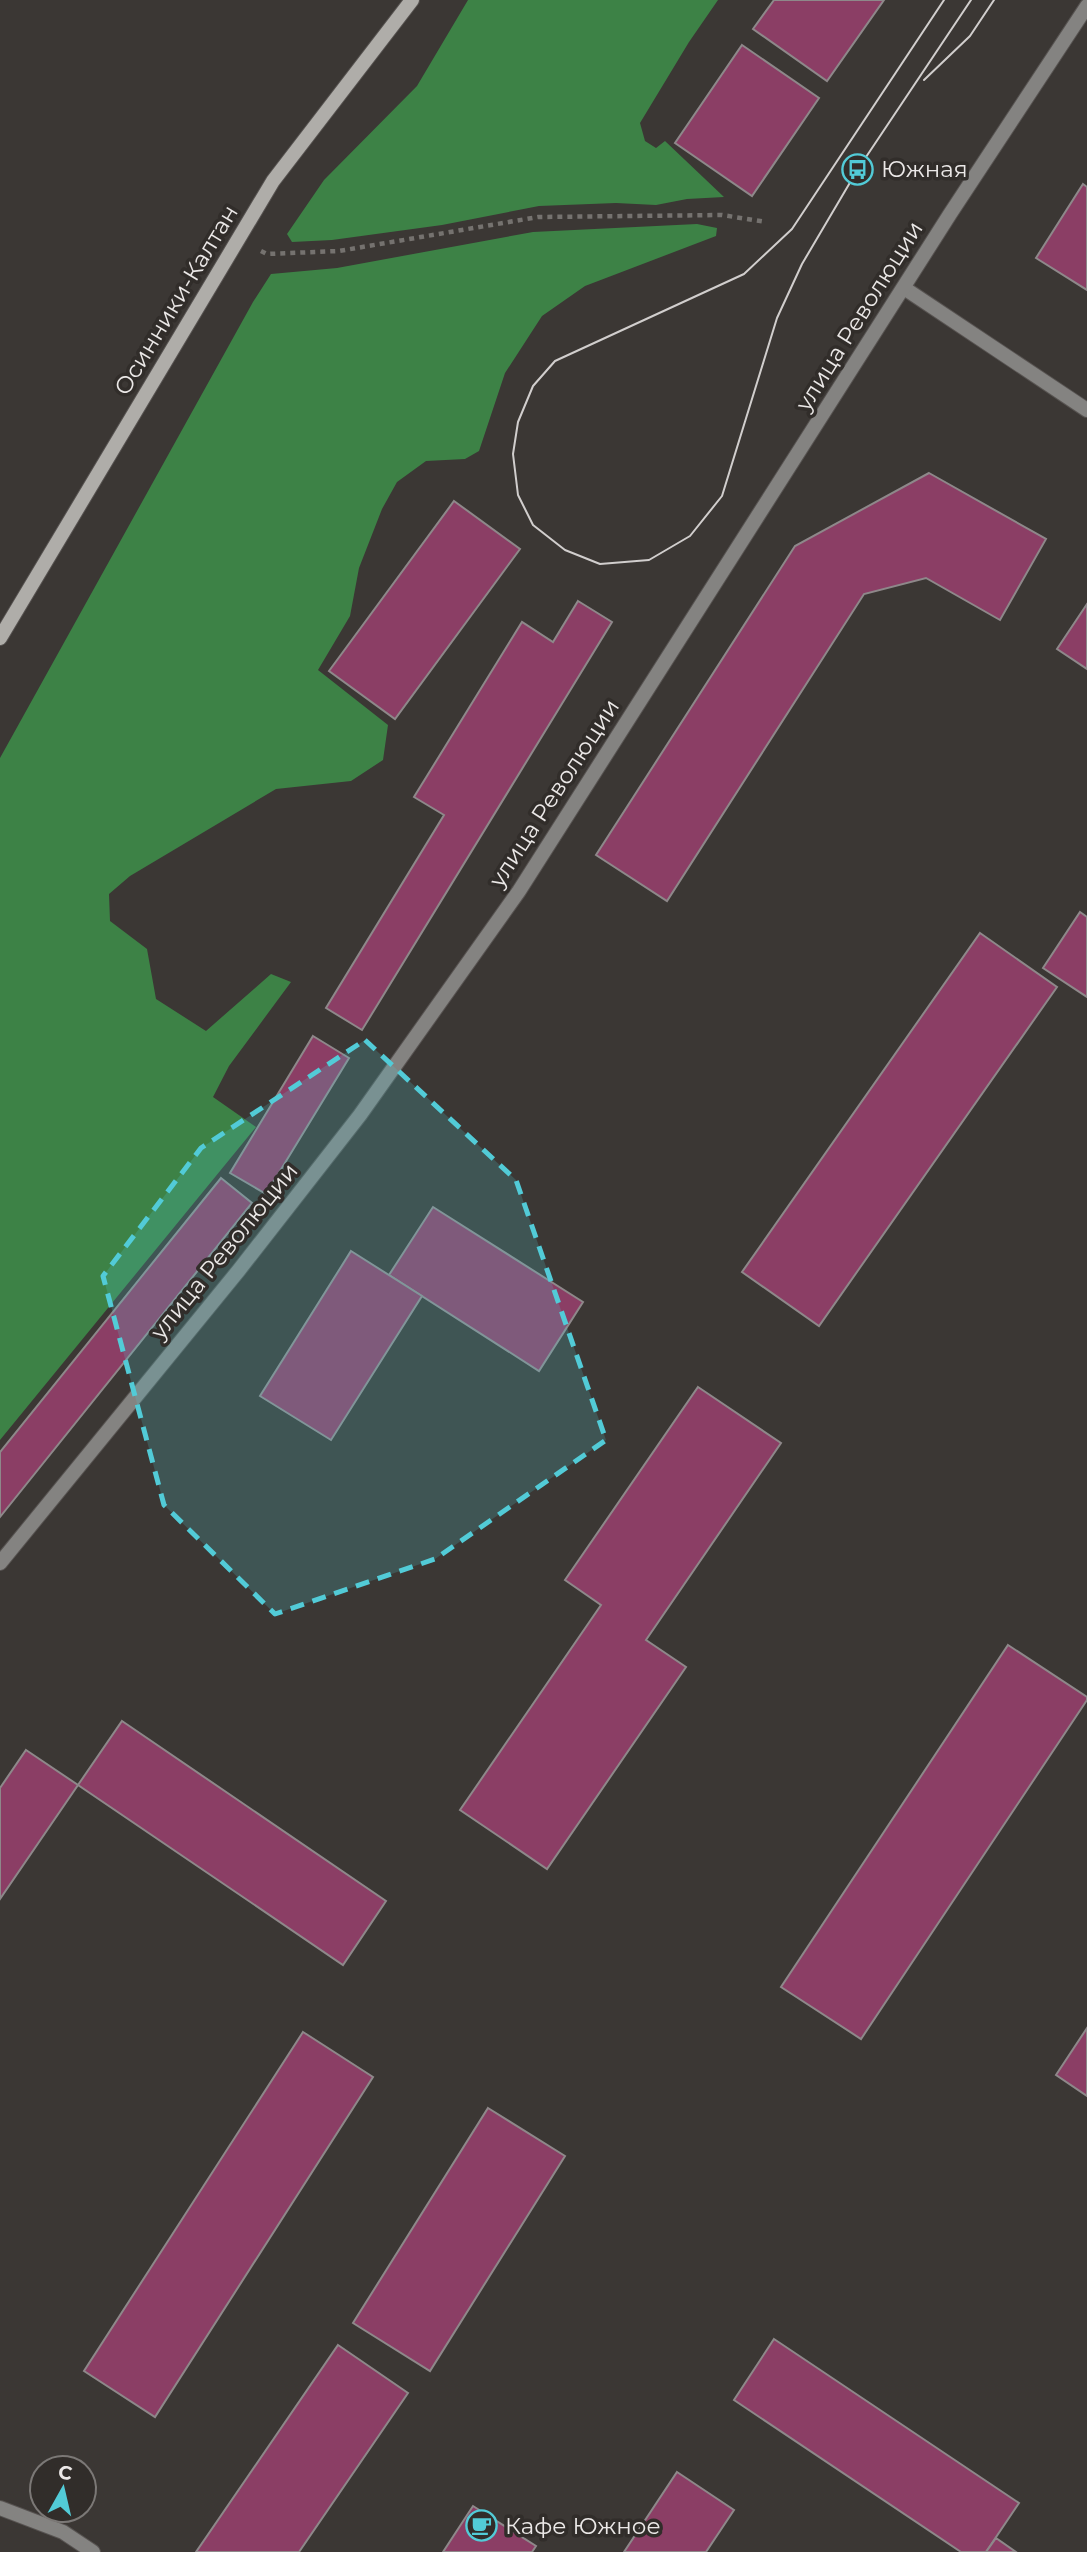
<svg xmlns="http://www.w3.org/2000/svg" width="1087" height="2552" font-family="Montserrat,sans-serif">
<rect width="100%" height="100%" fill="#3b3734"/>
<g fill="#3d8246">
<polygon points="468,0 718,0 689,42 640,123 645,141 656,148 665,141 724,197 687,199 656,205 616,203 539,206 442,225 332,240 292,242 287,234 324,180 417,86"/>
<polygon points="697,224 717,228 716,236 585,286 542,316 505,373 479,451 465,459 426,461 397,482 382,509 359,568 350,616 318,670 388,725 383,760 351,781 276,789 130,876 109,894 110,921 147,949 156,999 206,1031 271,974 291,982 229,1066 213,1097 256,1127 0,1440 0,758 253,302 271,274 337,268 533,232"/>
</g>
<g fill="#8b3e65" stroke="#8e888a" stroke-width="2">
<polygon points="774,0 884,0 827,81 753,29"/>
<polygon points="742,45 819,98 752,196 675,143"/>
<polygon points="1083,184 1087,187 1087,290 1036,258"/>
<polygon points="929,473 1046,539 1000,620 926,578 864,594 667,901 596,855 795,546"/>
<polygon points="454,501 520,549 395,719 329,671"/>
<polygon points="578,601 612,622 362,1030 326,1008 444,815 414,797 522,622 553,642"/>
<polygon points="1087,604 1087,669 1057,649"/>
<polygon points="1080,912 1087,917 1087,997 1043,968"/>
<polygon points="980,933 1057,987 819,1326 742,1272"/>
<polygon points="313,1036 349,1058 266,1194 230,1173"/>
<polygon points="221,1178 252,1203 0,1517 0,1452"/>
<polygon points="433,1207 583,1302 539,1371 389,1275"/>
<polygon points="351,1251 422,1296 331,1440 260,1396"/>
<polygon points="698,1387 781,1443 646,1640 686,1667 547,1869 460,1810 601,1605 565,1580"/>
<polygon points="1008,1645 1087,1697 1087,1700 861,2039 781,1987"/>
<polygon points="122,1721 386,1901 343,1965 78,1785"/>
<polygon points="26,1750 78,1785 0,1899 0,1788"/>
<polygon points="1087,2028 1087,2096 1056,2075"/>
<polygon points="303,2032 373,2077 155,2417 84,2371"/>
<polygon points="488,2108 565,2156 430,2371 353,2323"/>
<polygon points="774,2339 1019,2503 986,2552 961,2552 734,2400"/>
<polygon points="338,2345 408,2393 299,2552 196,2552"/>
<polygon points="677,2472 734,2510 706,2552 624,2552"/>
<polygon points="473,2506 536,2546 532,2552 443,2552"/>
<polygon points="996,2538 1016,2552 986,2552"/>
</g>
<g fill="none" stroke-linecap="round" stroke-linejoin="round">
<defs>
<g id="tertiary">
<polyline points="904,288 1087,410"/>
<polyline points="0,1563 239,1270 360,1115 519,891 950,214 1087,6"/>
<polyline points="0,2508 63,2532 93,2552"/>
</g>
<polyline id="secondary" points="0,638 273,181 412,0"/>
</defs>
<use href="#tertiary" stroke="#575351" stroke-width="16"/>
<use href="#secondary" stroke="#575351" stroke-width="16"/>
<polyline stroke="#75726f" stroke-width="4.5" stroke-dasharray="5 5" stroke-linecap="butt" points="261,251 267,254 339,251 538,217 722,215 766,222"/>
<use href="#tertiary" stroke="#848381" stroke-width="14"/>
<use href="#secondary" stroke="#afada9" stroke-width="14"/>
<g stroke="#d1cecd" stroke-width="2">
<polyline points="944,0 792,229 744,274 555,361 533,386 518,422 513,454 518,495 533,525 565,550 600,564 649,560 690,536 722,496 777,318 802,264 858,169 971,0"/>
<polyline points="924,80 970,36 994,0"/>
</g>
</g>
<path fill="#52cbd7" fill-opacity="0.2" stroke="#52cbd7" stroke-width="5" stroke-dasharray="14 9" stroke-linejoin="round" d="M365 1040 516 1180 606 1440 435 1559 275 1614 164 1505 103 1276 201 1148Z"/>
<defs>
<symbol id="bus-ring" viewBox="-11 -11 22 22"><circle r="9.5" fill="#312d2a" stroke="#52cbd7" stroke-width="1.5"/><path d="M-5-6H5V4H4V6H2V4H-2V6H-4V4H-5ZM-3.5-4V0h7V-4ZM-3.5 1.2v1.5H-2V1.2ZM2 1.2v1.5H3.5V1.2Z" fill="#52cbd7"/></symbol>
<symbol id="cafe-ring" viewBox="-11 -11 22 22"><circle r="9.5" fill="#312d2a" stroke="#52cbd7" stroke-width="1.5"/><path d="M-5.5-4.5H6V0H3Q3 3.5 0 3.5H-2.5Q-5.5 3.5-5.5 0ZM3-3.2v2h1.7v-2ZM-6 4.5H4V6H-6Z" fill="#52cbd7"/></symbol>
</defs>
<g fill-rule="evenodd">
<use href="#bus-ring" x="840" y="152" width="35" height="35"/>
<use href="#cafe-ring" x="464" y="2508" width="35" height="35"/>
</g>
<g text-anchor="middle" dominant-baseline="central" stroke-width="7" stroke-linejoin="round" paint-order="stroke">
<g font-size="23" fill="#ebe8e7" stroke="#312d2a" text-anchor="start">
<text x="881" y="169">Южная</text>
<text x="505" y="2526">Кафе Южное</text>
</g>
<g font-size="23" fill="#ebe8e7" stroke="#312d2a">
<text transform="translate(176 300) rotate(-59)">Осинники-Калтан</text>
<text transform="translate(859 316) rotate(-58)">улица Революции</text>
<text transform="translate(554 793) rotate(-57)">улица Революции</text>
<text transform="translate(224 1251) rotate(-51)">улица Революции</text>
</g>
</g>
<g transform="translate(63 2489) rotate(8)"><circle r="33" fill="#312d2a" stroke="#7b7876" stroke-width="2"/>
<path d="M0-5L12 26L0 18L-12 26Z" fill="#52cbd7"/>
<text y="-10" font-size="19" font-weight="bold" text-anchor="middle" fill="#ebe8e7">С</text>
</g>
</svg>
